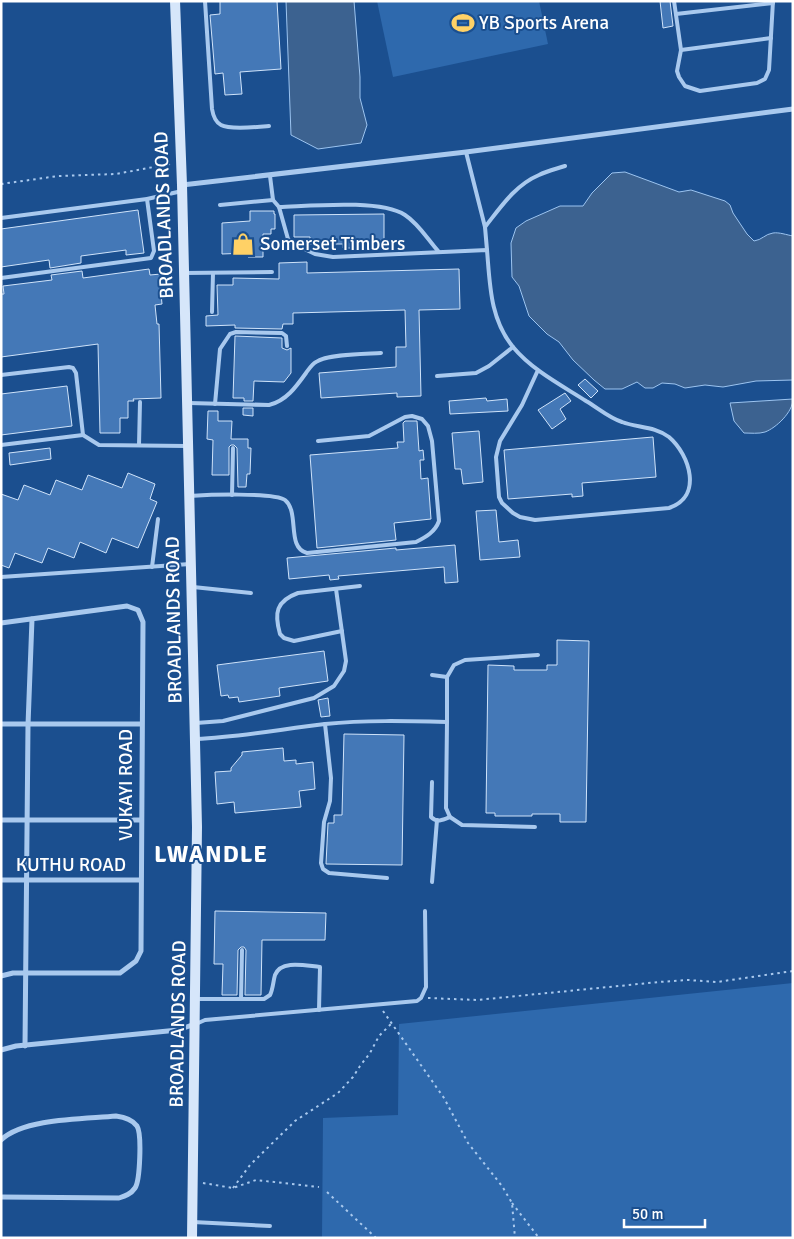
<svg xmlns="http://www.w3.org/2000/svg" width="794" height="1239" font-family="Signika,sans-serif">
<rect width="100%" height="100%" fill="#1b4f8f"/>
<g fill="#2e69ad">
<polygon points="377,1 539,1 548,44 393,77"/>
<polygon points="793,983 793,1238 322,1238 323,1118 398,1115 399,1024"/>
</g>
<g fill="#3c6290" stroke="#9cc4f0">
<polygon points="286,1 354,1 360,77 360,98 367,125 361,143 318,149 291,135"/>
<path d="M625 172 679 192 691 190 725 201 730 205 733 213 747 234 754 241C762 240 765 234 773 233 779 232 787 235 793 236V380L756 381 723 387 705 385 685 388 675 384 662 383 653 388H645L637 382 622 389H605L594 380 573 360 559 342 547 334 529 316 519 286 512 277 511 243 516 228 526 221 560 206H583L592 193 612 173Z"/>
<path d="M793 399C793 412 776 428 765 432 759 434 750 433 744 433L734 421 730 403Z"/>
</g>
<g fill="#4478b7" stroke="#cfe3fa">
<polygon points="220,1 277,1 281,69 240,72 242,94 225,95 223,73 215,74 210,15 220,14"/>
<polygon points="660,1 670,1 673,26 663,28"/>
<polygon points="138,210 144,253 126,255 126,250 81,256 81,263 50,268 49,260 1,267 1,229"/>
<polygon points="250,211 274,211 274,214 275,214 275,229 271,229 271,234 263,234 263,257 248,257 248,253 222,254 222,223 250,221"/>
<polygon points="384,214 384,248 343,248 343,244 310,244 310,237 294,237 294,215"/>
<polygon points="307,262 307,273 459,269 460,309 419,310 421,396 397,397 397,393 321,398 319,373 396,367 396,347 406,347 405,310 293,313 293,324 283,324 282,329 235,328 235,325 206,326 206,316 218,315 217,285 233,285 233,278 279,279 279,263"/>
<polygon points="149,269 150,275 161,274 163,293 161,294 162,304 155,305 157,324 159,324 161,398 133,399 134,401 128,401 128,418 120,418 120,433 100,433 98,344 1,357 1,294 4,294 3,286 52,280 51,275 82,271 83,278"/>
<polygon points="235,336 282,338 282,348 287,350 291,348 291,373 284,382 254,381 253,401 244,401 244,398 233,398"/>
<polygon points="585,379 598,391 591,398 578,385"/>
<polygon points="67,386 72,426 1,435 1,394"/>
<polygon points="565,393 571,401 560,409 566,419 552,429 538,410"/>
<polygon points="486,398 487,401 507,399 508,411 450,414 449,401"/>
<polygon points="243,408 253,408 253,416 243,415"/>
<polygon points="208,411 218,411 218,421 232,421 231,439 248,439 248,448 251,448 250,474 247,474 246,487 238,487 237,448 234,445 231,445 229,447 229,475 212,475 213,440 207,439"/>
<polygon points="405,421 417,421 419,451 423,450 424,460 420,460 421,479 428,478 431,519 394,523 396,540 317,548 310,455 398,448 397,442 404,442 403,423"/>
<polygon points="479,431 483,482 463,484 461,469 455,469 452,433"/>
<polygon points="653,437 656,477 582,483 583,496 572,497 572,494 508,499 504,450"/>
<polygon points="50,448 51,459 10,465 9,453"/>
<polygon points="128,473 155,484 150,499 157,502 138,548 112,538 106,553 80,542 74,558 48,548 42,563 15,553 9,568 1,565 1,494 18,500 24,485 50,495 56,480 82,490 88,475 122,488"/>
<polygon points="496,510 499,542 518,540 520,557 480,560 476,511"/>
<polygon points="455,545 458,582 445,583 444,567 338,576 339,579 330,580 329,575 289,579 287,558 396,548 396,550"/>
<polygon points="557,640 589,641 586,822 560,822 560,814 532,814 532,816 495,816 495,813 486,813 488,665 514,666 514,670 547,670 547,665 557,665"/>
<polygon points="324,651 328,681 279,688 280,696 239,702 238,697 229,698 228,695 221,696 217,665"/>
<polygon points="328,698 330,716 321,717 318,700"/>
<polygon points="344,734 404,735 402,865 326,864 328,823 334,823 334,815 342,815"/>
<polygon points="283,748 284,761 296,760 296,764 313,762 315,789 299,791 301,807 235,813 234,802 217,804 215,772 231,771 231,768 242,755 242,752"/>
<polygon points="215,911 326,913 325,940 262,940 261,995 245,995 246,950 244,947 241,947 238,950 237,995 222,995 223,964 214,964"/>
</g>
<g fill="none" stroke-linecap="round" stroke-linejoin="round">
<g stroke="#a9c9ee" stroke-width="2" stroke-dasharray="2.5 4" stroke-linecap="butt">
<polyline points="1,184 58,176 116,174 170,164"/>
<polyline points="428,998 477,1000 659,982 688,980 717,982 793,971"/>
<polyline points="383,1011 444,1098 468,1143 502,1186 512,1203 515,1238"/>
<polyline points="203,1183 233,1188 256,1180 319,1187"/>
<polyline points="233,1188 250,1165 295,1121 338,1093 353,1077 360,1066 370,1053 379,1036 392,1023"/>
<polyline points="327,1192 376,1238"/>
<polyline points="512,1203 539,1238"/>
</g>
<g stroke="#a9c9ee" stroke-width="4">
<path d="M205 1 212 109C213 115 215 122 221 125 230 130 258 127 269 126"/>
<polyline points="674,1 681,50 677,71 679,77 685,86 700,91 757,83 765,79 769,70 773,1"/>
<polyline points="676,14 773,3"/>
<polyline points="681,50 771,38"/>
<polyline points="466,152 485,227 487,250"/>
<path d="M270 176 273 200 279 207 288 239 294 244 315 254 333 257 487 250C490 285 490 319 513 347 532 370 561 385 586 401 598 408 609 418 622 422 638 428 654 426 669 437 690 455 703 497 669 508L535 520 520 517 513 513 502 503 499 497 496 457 500 441 522 405 538 370"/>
<polyline points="220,205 273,200"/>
<path d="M279 207C310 206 380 199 405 215 419 224 428 240 439 252"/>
<polyline points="1,218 147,199 182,191"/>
<path d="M485 227C500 208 515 185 539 175 547 171 556 169 565 166"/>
<polyline points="184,273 272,272"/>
<polyline points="1,278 151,258 154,251 147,199"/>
<polyline points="212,312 213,273"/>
<polyline points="1,375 69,367 73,368 76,373 83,435 1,445"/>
<polyline points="437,376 476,373 489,366 513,347"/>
<path d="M189 403 269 405C286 401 296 387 306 373 309 369 312 364 316 362 327 354 366 354 381 353"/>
<polyline points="215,404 220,349 230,334 236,332 282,333 286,336 287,346"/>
<polyline points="83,435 99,445 186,446"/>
<polyline points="139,445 140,402"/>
<polyline points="232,495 233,448"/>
<path d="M189 496C205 495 274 492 285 500 300 512 286 548 307 553L416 542C426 537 435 532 439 521L432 441 428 426 422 419 412 416 405 417 369 436 318 441"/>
<polyline points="152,567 158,519"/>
<polyline points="1,577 190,564"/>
<polyline points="193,587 251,593"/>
<path d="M342 631 294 641 284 638 280 634C274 613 276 601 298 593L360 586"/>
<polyline points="432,675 447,677"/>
<polyline points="447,722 446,808 450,817 462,825 535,827"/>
<polyline points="196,723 223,721 314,698 334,686 344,671 346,661 336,589"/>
<polyline points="325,724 331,778 330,801 324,822 321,863 323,869 329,873 387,878"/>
<path d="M196 739C240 737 282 729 325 724 365 720 406 721 447 722V677L454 665 465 660 538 655"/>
<path d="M432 782 431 817C437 823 443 820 450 817"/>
<polyline points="432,882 437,820"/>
<path d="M196 999H264L270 995C273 989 273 982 275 975 281 959 307 966 320 967L319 1010"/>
<polyline points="241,999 242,950"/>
<polyline points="196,1024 205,1020 417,1001 421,998 426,987 425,911"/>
<polyline points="193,1222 270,1226"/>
</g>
<g stroke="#a9c9ee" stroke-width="5">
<polyline points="182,185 466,152 793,109"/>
<polyline points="1,623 127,606 138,610 143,622 141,951 136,961 120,973 13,973 1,976"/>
<polyline points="1,724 141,724"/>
<polyline points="1,820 141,820"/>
<polyline points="1,880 140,880"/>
<polyline points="25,1046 28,725 32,619"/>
<polyline points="1,1050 16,1046 178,1030 195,1024"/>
<path d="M1 1140C24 1118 85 1119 116 1116 124 1117 132 1119 137 1126 142 1134 140 1181 135 1188 131 1194 125 1196 119 1198L1 1197"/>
</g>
<polyline stroke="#d6e6fa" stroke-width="10" points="175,1 182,185 197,827 192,1238"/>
</g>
<defs>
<symbol id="stadium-bare" viewBox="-9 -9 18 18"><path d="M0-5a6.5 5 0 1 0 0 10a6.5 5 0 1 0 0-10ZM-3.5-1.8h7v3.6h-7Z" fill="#ffd166" stroke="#1b4f8f" stroke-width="2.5" paint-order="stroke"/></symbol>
<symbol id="shop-bare" viewBox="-9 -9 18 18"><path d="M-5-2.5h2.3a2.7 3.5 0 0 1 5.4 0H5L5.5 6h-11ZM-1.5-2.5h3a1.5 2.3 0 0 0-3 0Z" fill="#ffd166" stroke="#1b4f8f" stroke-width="2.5" paint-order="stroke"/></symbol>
</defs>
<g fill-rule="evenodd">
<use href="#stadium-bare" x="447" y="7" width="32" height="32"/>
<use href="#shop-bare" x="227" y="228" width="32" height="32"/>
</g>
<g text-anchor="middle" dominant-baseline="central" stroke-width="4" stroke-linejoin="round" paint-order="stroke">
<g font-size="19" fill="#fff" stroke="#1b4f8f" text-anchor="start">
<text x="479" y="23">YB Sports Arena</text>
<text x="260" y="244">Somerset Timbers</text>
</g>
<g font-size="19" fill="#fff" stroke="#1b4f8f">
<text transform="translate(164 215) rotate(-92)">BROADLANDS ROAD</text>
<text transform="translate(174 620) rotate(-91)">BROADLANDS ROAD</text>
<text transform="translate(126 785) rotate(-90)">VUKAYI ROAD</text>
<text x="71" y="865">KUTHU ROAD</text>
<text transform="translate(178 1024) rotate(-89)">BROADLANDS ROAD</text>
</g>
<g font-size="24" font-weight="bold" letter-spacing="1" fill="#fff" stroke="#1b4f8f">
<text x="211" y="854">LWANDLE</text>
</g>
</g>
<rect width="794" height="1239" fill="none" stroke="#ffffff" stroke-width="5"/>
<path d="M624 1219v8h81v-8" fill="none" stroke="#ffffff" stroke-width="2.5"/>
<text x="632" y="1219" font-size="15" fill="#ffffff" stroke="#1b4f8f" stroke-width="4" paint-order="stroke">50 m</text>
</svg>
